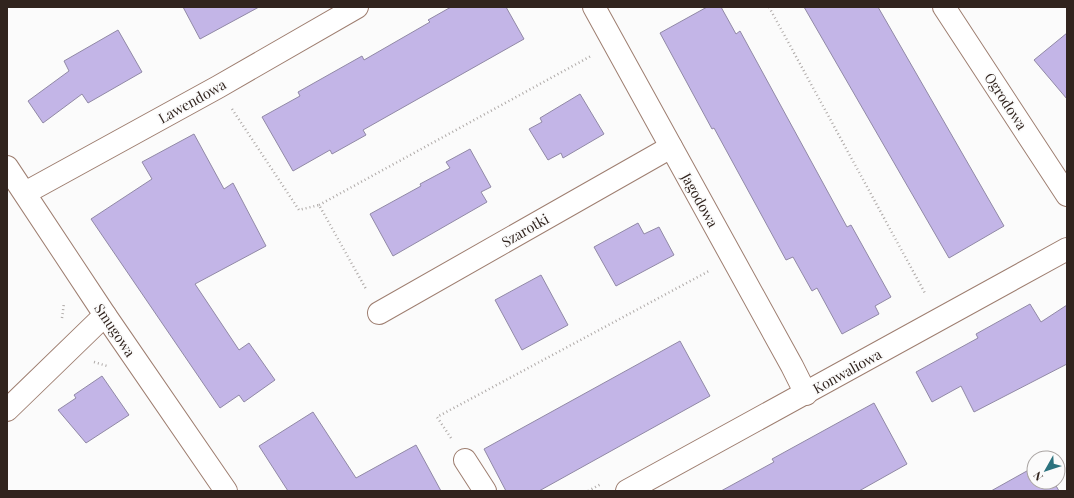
<svg xmlns="http://www.w3.org/2000/svg" width="1074" height="498" font-family="'Playfair Display',serif">
<rect width="100%" height="100%" fill="#fbfbfb"/>
<g fill="#c3b5e7" stroke="#9189a6">
<polygon points="183,7 259,7 200,39"/>
<polygon points="451,7 506,7 524,39 363,130 366,135 332,154 330,150 293,171 262,117 300,96 298,92 362,56 364,60 430,22 428,20"/>
<polygon points="707,7 721,7 736,34 740,31 847,227 851,225 891,297 875,306 879,314 842,334 817,288 812,291 793,257 786,260 714,128 712,129 660,33"/>
<polygon points="804,7 878,7 1004,226 949,258"/>
<polygon points="118,30 142,72 88,103 82,94 43,123 28,101 69,71 64,61"/>
<polygon points="1067,33 1067,99 1034,60"/>
<polygon points="580,94 604,134 563,158 561,153 548,160 529,129 542,122 540,118"/>
<polygon points="194,134 224,189 233,183 266,246 195,284 239,350 249,343 275,380 244,402 239,395 220,408 91,219 152,179 142,162"/>
<polygon points="470,149 491,187 481,192 487,202 393,256 370,214 421,186 420,184 450,168 446,162"/>
<polygon points="638,223 644,234 659,227 674,255 616,286 594,247"/>
<polygon points="541,275 568,325 522,350 495,300"/>
<polygon points="1030,304 1041,322 1067,305 1067,364 974,412 961,386 932,402 916,372 978,338 976,334"/>
<polygon points="680,341 710,396 539,491 506,491 484,449"/>
<polygon points="102,376 129,415 86,443 58,410 76,398 74,395"/>
<polygon points="874,403 907,464 859,491 721,491 774,462 772,459"/>
<polygon points="313,412 356,478 416,445 441,491 288,491 259,446"/>
<polygon points="1034,467 1034,482 1054,482 1059,491 991,491"/>
</g>
<g fill="none" stroke-linecap="round" stroke-linejoin="round">
<defs>
<g id="minor">
<polyline points="594,7 792,366 806,394"/>
<polyline points="944,7 1067,195"/>
<polyline points="7,167 105,315 226,491"/>
<polyline points="25,193 218,87 357,7"/>
<polyline points="379,313 671,147"/>
<polyline points="7,410 105,315"/>
<polyline points="465,460 485,491"/>
<polyline points="627,491 1067,249"/>
</g>
</defs>
<use href="#minor" stroke="#9e7e70" stroke-width="24"/>
<g stroke="#aea9a7" stroke-width="2.5" stroke-dasharray="1 3" stroke-linecap="butt">
<polyline points="769,7 926,295"/>
<polyline points="232,109 299,210 319,205 366,289"/>
<polyline points="319,205 591,56"/>
<polyline points="62,318 64,303"/>
<polyline points="94,362 107,366"/>
<polyline points="451,438 437,417 709,271"/>
<polyline points="588,491 601,484"/>
</g>
<use href="#minor" stroke="#fff" stroke-width="22"/>
</g>
<g text-anchor="middle" dominant-baseline="central" stroke-width="3.5" stroke-linejoin="round" paint-order="stroke">
<g font-size="14" fill="#31241e" stroke="#fbfbfb">
<text transform="translate(192 101) rotate(-29)">Lawendowa</text>
<text transform="translate(1006 101) rotate(57)">Ogrodowa</text>
<text transform="translate(700 200) rotate(61)">Jagodowa</text>
<text transform="translate(525 230) rotate(-30)">Szarotki</text>
<text transform="translate(115 330) rotate(56)">Smugowa</text>
<text transform="translate(847 371) rotate(-29)">Konwaliowa</text>
</g>
</g>
<rect width="1074" height="498" fill="none" stroke="#31241e" stroke-width="16"/>
<g transform="translate(1046 470) rotate(231)"><circle r="19" fill="#fbfbfb" stroke="#aaa5a3"/>
<path d="M0-3L7 15L0 10L-7 15Z" fill="#2b727e"/>
<text y="-6" font-size="11" font-weight="bold" text-anchor="middle" fill="#31241e">N</text>
</g>
</svg>
